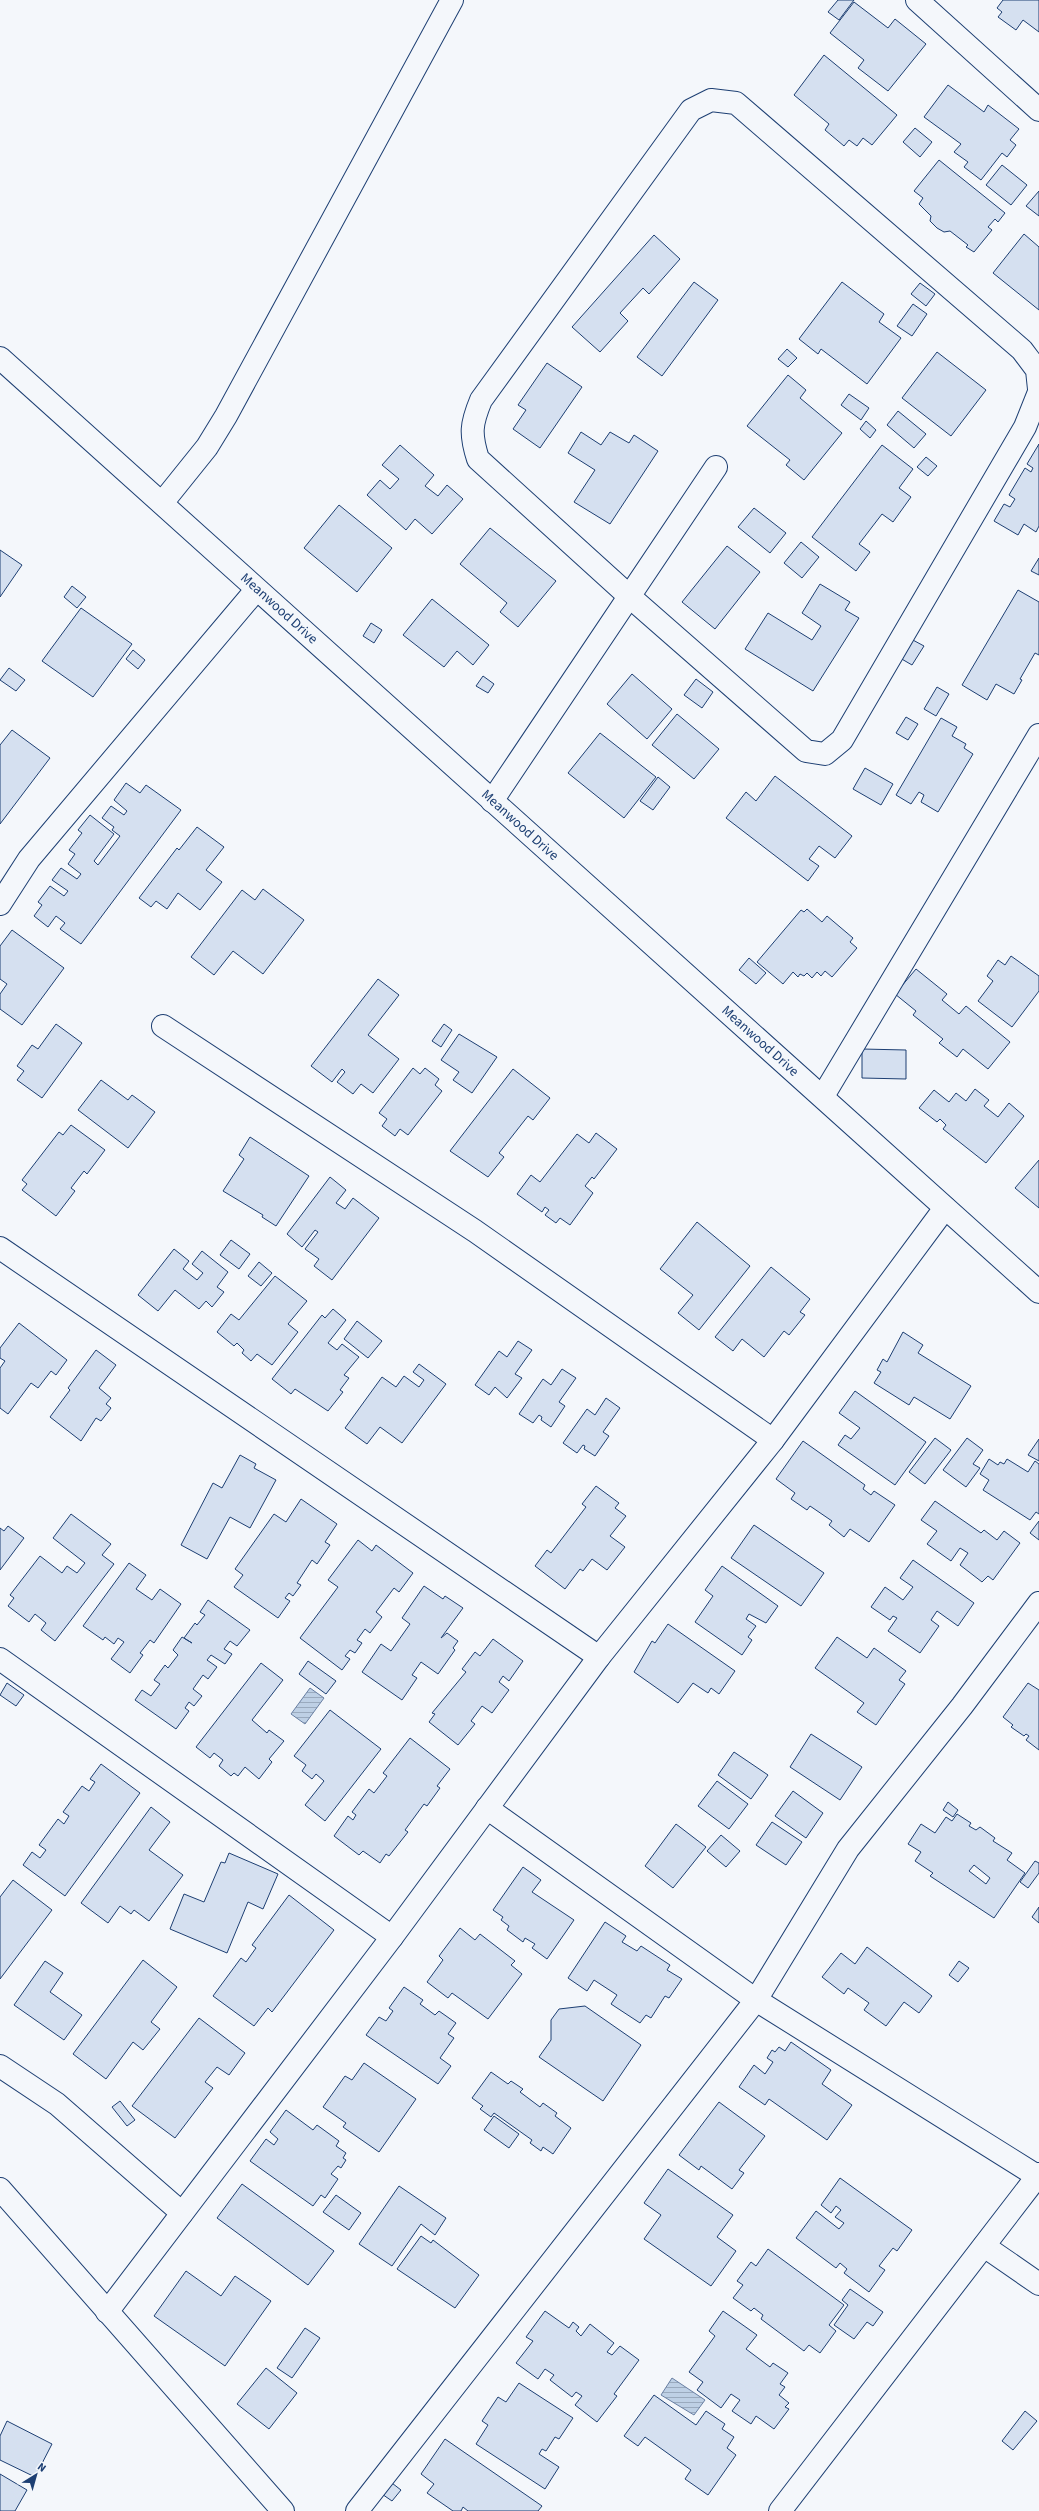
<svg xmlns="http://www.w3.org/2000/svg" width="1039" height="2511" font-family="'Source Sans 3',sans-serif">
<defs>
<pattern id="water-rules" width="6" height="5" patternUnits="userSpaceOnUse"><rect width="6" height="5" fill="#bed0e5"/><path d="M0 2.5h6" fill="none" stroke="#9aaabe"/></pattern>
</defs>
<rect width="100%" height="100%" fill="#f4f7fb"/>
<g fill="url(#water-rules)" stroke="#687fa3">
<polygon points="310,1688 324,1698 305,1724 291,1714"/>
<polygon points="672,2378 705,2400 694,2415 661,2395"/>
</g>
<g fill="#d5e0f0" stroke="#1d3f73" fill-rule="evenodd">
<polygon points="838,0 854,0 839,20 828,12"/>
<polygon points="1003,0 1039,0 1039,32 1023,20 1016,30 998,17 1002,12 997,8"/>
<polygon points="854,2 888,28 895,19 926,44 888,91 858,68 864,60 830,33"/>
<polygon points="824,55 897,115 872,145 863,138 857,146 849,140 844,146 825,130 829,124 794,95"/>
<polygon points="948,85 984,112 988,105 1019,129 1010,140 1016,145 1007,157 1002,153 981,180 964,167 968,162 954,152 961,144 924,117"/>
<polygon points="915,128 932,142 920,157 903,142"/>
<polygon points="939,160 1005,213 998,222 995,219 988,227 992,230 974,252 966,247 968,245 950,231 944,232 937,228 930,221 931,216 919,204 923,198 914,191"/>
<polygon points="1002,165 1027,185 1011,205 986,185"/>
<polygon points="1039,191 1039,216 1026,206"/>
<polygon points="1024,234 1039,247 1039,310 993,273"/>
<polygon points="654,235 680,259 649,294 643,288 620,313 628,321 600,352 572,327"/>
<polygon points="694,282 718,300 662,376 637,357"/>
<polygon points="842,282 884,314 879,322 901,338 867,384 821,349 818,354 799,339"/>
<polygon points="920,283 935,294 926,306 911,294"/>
<polygon points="913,304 927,314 912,336 897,326"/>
<polygon points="787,349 797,358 788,367 778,359"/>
<polygon points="937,352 986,390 951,436 902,398"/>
<polygon points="547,363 582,387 540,448 513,429 526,410 518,405"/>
<polygon points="788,375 806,390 800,398 842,433 804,480 786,465 790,460 747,426"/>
<polygon points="849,394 869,408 861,420 841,405"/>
<polygon points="898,411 926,434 914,448 887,425"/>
<polygon points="866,421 876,430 870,438 860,429"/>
<polygon points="581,432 601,445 610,432 629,443 634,435 658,451 610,524 574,502 595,470 568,453"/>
<polygon points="1039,444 1039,526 1036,532 1024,524 1018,535 994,521 1004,504 1010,507 1015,499 1009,495 1025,468 1031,472 1033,468 1027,464"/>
<polygon points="400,445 434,475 425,486 438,496 447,485 463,499 432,534 415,519 406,530 367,495 380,480 390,489 399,479 382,465"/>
<polygon points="882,445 913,469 899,488 911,497 893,522 882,514 859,544 870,552 856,571 812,537"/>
<polygon points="926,457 937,466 928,476 917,467"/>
<polygon points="339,505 392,548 357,592 304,548"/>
<polygon points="754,508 786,533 770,553 738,527"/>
<polygon points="490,528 556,581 518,627 500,612 507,603 460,564"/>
<polygon points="801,542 819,557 802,578 784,563"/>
<polygon points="727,546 760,572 715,629 682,602"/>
<polygon points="0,550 22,565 0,597"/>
<polygon points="1039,558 1039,575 1031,571"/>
<polygon points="820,584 850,602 845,610 859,618 813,691 745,649 768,613 812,640 821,626 802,613"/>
<polygon points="72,586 86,597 77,608 64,597"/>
<polygon points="1018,590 1039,602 1039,655 1035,653 1020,679 1022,680 1014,694 996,684 987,700 962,685"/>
<polygon points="432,599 489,645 473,665 457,651 444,667 403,635"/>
<polygon points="81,608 132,644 93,697 42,661"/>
<polygon points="371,623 382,630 374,643 363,636"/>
<polygon points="911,639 924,646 912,665 900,658"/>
<polygon points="133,650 145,660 138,669 126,659"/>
<polygon points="9,668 25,680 16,691 0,680"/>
<polygon points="632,674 672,709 647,739 607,704"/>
<polygon points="483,676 494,684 488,693 476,686"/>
<polygon points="696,679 713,692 702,708 684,695"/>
<polygon points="937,687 949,694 936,716 924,709"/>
<polygon points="677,714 719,749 694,779 652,745"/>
<polygon points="906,717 918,724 908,740 896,733"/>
<polygon points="941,718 957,727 952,736 966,744 964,748 973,754 938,812 921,802 924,795 919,792 911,804 896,795"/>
<polygon points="12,730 50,758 0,824 0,745"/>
<polygon points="600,733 656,777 624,818 568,773"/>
<polygon points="865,768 893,784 881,805 853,789"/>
<polygon points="775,776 852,836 835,858 819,846 809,859 819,866 808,881 726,818 746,792 756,801"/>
<polygon points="658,777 670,787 653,810 640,801"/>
<polygon points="126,783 140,793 146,785 181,810 81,944 60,929 65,923 56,916 48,927 34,916 42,905 38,902 50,886 64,896 68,891 52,880 61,868 77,879 81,874 68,864 75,854 69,850 82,833 78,830 90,815 114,834 94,861 98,865 120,836 112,830 114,827 102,818 111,806 124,815 127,811 114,800"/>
<polygon points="197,827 224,847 206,870 222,882 200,910 178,893 167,909 156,901 151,907 139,898 177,848 179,850"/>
<polygon points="263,889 304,920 263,974 233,951 214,975 191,957 242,890 255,900"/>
<polygon points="807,909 822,922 827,916 853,938 850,942 857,948 832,977 825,971 821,976 817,972 812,978 807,973 804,976 800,974 798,977 793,972 783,984 757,962 801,910 804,912"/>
<polygon points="12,930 64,968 22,1025 0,1009 0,994 7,984 0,979 0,946"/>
<polygon points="1011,956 1039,976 1039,991 1012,1027 978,1001 993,981 987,976 998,960 1005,965"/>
<polygon points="749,958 766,973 756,984 739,970"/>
<polygon points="916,969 947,994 942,1000 959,1014 966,1006 1010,1042 988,1069 963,1049 957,1057 939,1043 943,1039 913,1015 916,1011 895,994"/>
<polygon points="378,979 399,995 368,1035 399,1059 373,1093 361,1084 353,1094 337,1082 345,1072 342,1069 332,1082 311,1066"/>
<polygon points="56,1024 82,1043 42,1098 17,1080 24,1071 17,1066 32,1045 38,1049"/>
<polygon points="444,1024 452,1030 441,1047 432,1041"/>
<polygon points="459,1034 497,1057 472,1093 453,1080 459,1072 441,1060"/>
<polygon points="862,1049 906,1050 906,1079 862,1078"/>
<polygon points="413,1068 420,1074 425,1068 439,1079 435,1085 442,1091 408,1135 400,1129 395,1136 382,1126 387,1119 379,1113"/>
<polygon points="513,1069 550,1098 533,1120 528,1116 499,1153 504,1157 488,1177 450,1151"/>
<polygon points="101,1080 128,1100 132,1095 155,1112 128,1148 78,1110"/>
<polygon points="975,1089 989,1100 984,1106 998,1117 1009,1103 1024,1116 986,1163 943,1129 946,1125 940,1119 937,1122 919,1108 934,1090 949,1102 956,1093 966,1101"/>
<polygon points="71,1125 105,1150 87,1174 84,1171 71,1188 75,1191 56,1216 22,1190 27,1184 22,1180 59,1132 63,1135"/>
<polygon points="596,1133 617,1149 594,1179 592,1177 585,1186 593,1193 570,1225 560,1218 556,1223 545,1215 549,1210 545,1207 542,1212 517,1194 531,1175 540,1182 577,1134 589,1143"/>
<polygon points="250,1137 309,1176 276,1226 262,1217 263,1215 223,1191 244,1159 239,1155"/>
<polygon points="1039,1160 1039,1208 1015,1188"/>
<polygon points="330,1177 346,1190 336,1203 345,1209 353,1198 379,1218 332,1280 314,1266 319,1259 305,1249 318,1232 315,1230 302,1247 287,1234"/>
<polygon points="697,1222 750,1266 699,1330 678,1313 693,1295 660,1269"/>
<polygon points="231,1240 250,1254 239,1269 220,1255"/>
<polygon points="174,1249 189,1261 183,1269 197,1280 203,1273 192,1264 202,1251 228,1272 217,1287 224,1292 212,1307 206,1301 199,1309 175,1290 158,1311 138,1295"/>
<polygon points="259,1262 272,1273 261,1286 248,1276"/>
<polygon points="771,1267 810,1299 800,1312 805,1315 789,1335 784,1331 764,1357 742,1339 733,1351 715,1337"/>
<polygon points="275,1276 307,1301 288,1324 298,1332 272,1365 257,1354 251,1361 242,1353 244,1350 237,1343 234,1346 217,1332 231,1314 239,1320"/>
<polygon points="333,1309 346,1320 328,1343 337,1350 342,1344 359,1357 344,1375 349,1378 340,1390 343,1392 328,1411 295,1389 291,1394 272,1379 322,1315 325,1318"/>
<polygon points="357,1321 382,1341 368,1358 344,1339"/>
<polygon points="19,1323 67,1360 56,1375 51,1371 38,1388 31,1383 8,1414 0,1408 0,1368 5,1361 0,1358 0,1348"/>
<polygon points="903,1332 923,1345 918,1353 971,1386 950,1419 914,1397 909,1405 874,1383 881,1372 877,1370 883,1359 887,1362"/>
<polygon points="518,1341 532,1350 515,1374 522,1378 507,1398 495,1387 489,1395 475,1385 499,1351 507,1357"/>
<polygon points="96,1350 116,1365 99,1388 111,1398 106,1404 111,1408 101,1421 96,1418 81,1441 50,1417 70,1390 68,1388"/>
<polygon points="419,1364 446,1384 402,1443 380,1427 367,1444 345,1428 382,1377 396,1387 404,1376 419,1387 424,1380 413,1372"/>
<polygon points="562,1369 576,1378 559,1402 565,1406 551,1427 541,1420 542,1417 539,1415 533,1423 519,1414 543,1379 551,1385"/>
<polygon points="855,1391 926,1442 895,1485 838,1445 845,1435 851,1439 860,1428 839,1413"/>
<polygon points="606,1398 620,1408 603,1432 609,1436 595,1456 584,1449 585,1446 583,1445 577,1453 563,1443 587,1409 595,1415"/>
<polygon points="935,1438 951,1450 925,1484 909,1472"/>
<polygon points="967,1438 983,1450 973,1464 980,1468 966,1487 943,1470"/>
<polygon points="1039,1439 1039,1461 1028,1455"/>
<polygon points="803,1441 865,1485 863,1489 871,1495 874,1491 895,1505 869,1542 850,1529 844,1537 829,1525 832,1521 810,1506 807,1510 791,1499 795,1493 776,1479"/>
<polygon points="240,1455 256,1464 254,1468 276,1480 250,1528 230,1517 207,1559 181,1545 213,1483 222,1488"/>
<polygon points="989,1459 998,1465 1000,1462 1004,1464 1007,1459 1028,1472 1035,1461 1039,1464 1039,1514 1036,1512 1030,1520 983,1490 989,1480 980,1474"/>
<polygon points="596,1486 619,1503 615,1508 626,1516 610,1536 625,1547 607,1570 592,1559 583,1571 580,1569 565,1589 535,1566 547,1550 551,1553 586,1507 582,1504"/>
<polygon points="301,1499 337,1524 325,1542 330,1545 317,1564 312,1560 297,1583 301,1585 293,1596 289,1593 285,1598 290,1601 278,1618 234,1587 243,1575 235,1569 274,1514 286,1522"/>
<polygon points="935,1501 981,1533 984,1530 997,1540 1004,1531 1020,1543 993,1580 988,1576 982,1582 960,1565 968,1553 960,1548 951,1561 927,1544 937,1531 921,1520"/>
<polygon points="71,1514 111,1544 102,1555 114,1564 55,1641 41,1630 46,1623 35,1614 29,1622 8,1606 14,1598 10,1595 40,1556 62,1573 67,1566 77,1573 85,1563 53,1538"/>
<polygon points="1039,1521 1039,1540 1030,1533"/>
<polygon points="754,1525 824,1573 801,1606 731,1558"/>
<polygon points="8,1526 24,1538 0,1570 0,1528 4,1531"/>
<polygon points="358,1540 372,1551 376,1545 413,1573 399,1592 394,1588 376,1612 382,1617 370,1633 365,1629 357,1640 362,1643 355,1653 350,1650 345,1656 350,1659 342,1670 300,1638 338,1587 328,1580"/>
<polygon points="913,1560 974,1603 958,1626 937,1611 931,1620 939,1626 920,1653 888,1631 897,1618 893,1616 890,1620 871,1607 885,1587 903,1600 913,1587 900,1578"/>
<polygon points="129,1563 146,1575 136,1589 152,1600 160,1589 181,1604 154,1643 150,1640 140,1653 143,1655 130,1673 111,1659 124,1642 118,1638 114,1644 105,1637 103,1640 83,1626"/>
<polygon points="722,1566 778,1606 766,1623 749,1614 746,1619 756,1626 748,1637 752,1640 742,1655 695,1622 713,1596 705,1590"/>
<polygon points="424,1586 443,1599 445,1596 463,1608 441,1638 447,1633 458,1641 453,1648 455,1650 438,1674 421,1662 412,1675 417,1678 402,1700 362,1672 381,1644 391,1651 410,1624 402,1618"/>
<polygon points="208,1600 250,1630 237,1646 230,1641 224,1649 232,1654 225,1664 211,1655 207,1660 217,1667 208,1679 203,1675 193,1689 202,1696 194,1706 189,1702 185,1708 189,1711 176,1729 135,1700 142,1690 151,1696 160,1684 154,1680 165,1665 168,1668 178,1655 173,1650 182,1637 192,1643 184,1638 195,1623 197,1625 205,1615 200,1612"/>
<polygon points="668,1624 735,1671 719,1694 711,1688 708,1693 693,1683 678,1703 634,1672 652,1641 655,1643"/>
<polygon points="837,1637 867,1658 874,1648 906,1671 899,1680 905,1684 876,1725 857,1712 864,1703 815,1668"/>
<polygon points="493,1639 523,1661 509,1681 503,1676 499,1682 509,1690 492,1713 482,1706 471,1721 475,1724 458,1745 429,1722 435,1714 432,1713 466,1672 462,1669 475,1652 480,1656"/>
<polygon points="308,1661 336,1681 326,1694 299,1674"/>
<polygon points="261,1663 283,1680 252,1720 267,1733 269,1730 284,1741 269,1759 272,1762 259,1779 245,1767 238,1776 234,1773 231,1776 219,1766 223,1760 214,1753 210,1758 196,1747"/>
<polygon points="7,1683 24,1695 16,1706 0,1695"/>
<polygon points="1028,1683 1039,1690 1039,1750 1026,1740 1029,1736 1026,1734 1024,1736 1011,1727 1013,1725 1003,1717"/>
<polygon points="330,1710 381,1749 325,1821 305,1805 324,1781 316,1774 312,1779 302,1771 306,1765 294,1756"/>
<polygon points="811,1734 862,1767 840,1800 790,1767"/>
<polygon points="410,1738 450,1769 437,1786 440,1788 427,1806 424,1804 405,1830 408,1832 389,1856 386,1854 380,1863 363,1851 359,1855 334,1836 348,1816 353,1820 356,1815 352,1812 369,1789 374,1793 387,1776 383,1773"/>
<polygon points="734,1752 768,1775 751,1799 718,1775"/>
<polygon points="101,1764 140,1793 65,1896 23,1865 32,1852 40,1858 46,1850 39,1845 58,1819 64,1824 69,1816 63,1812 82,1786 89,1791 95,1782 90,1779"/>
<polygon points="717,1781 748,1804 729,1829 698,1806"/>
<polygon points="793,1791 823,1813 806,1838 775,1816"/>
<polygon points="948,1802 958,1810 953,1817 943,1810"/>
<polygon points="151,1807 170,1822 149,1850 183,1875 149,1921 134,1910 131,1914 120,1906 108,1923 81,1903"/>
<path d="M957 1814 971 1823 969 1826 976 1830 980 1827 995 1838 993 1841 1012 1853 1007 1860 1025 1873 994 1918 930 1876 933 1873 915 1861 921 1852 908 1844 921 1824 935 1833 946 1817 952 1821ZM974 1865 990 1878 986 1884 969 1871Z"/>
<polygon points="772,1822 802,1842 786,1865 756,1845"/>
<polygon points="676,1824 706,1847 673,1888 645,1866"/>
<polygon points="721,1835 740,1851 726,1867 707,1851"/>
<polygon points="229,1853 278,1874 263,1909 248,1902 227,1953 170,1929 184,1894 204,1902 221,1862 225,1863"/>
<polygon points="1035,1861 1039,1863 1039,1873 1028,1888 1020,1882"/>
<polygon points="523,1867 541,1880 532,1892 574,1920 547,1959 532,1948 535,1944 525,1938 523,1942 507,1930 509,1926 501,1920 503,1917 493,1910"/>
<polygon points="13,1880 52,1910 0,1979 0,1897"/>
<polygon points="289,1895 334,1930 272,2012 268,2008 254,2026 213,1996 241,1958 246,1962 256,1948 252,1945"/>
<polygon points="1039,1907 1039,1923 1032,1917"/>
<polygon points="605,1922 626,1936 622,1942 637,1951 641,1946 670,1965 667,1970 682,1979 669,1998 665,1996 651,2018 646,2015 640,2023 611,2004 617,1995 594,1980 587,1991 568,1978"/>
<polygon points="460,1928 475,1940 480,1934 515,1961 511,1965 522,1974 488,2019 452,1993 448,1998 427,1982 443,1960 439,1956"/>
<polygon points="867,1947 932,1996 919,2013 904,2002 886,2026 864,2010 869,2003 848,1988 844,1994 822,1977 841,1953 855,1964"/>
<polygon points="143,1960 177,1987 151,2022 160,2029 143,2050 133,2042 106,2079 73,2054"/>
<polygon points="45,1961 63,1973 50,1992 82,2015 64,2040 14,2005"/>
<polygon points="959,1961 969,1968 958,1982 949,1975"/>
<polygon points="404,1987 423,2000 420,2004 435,2015 439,2011 456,2023 448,2034 454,2038 440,2058 451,2066 438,2084 366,2035 379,2017 386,2021 393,2011 389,2008"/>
<polygon points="585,2006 641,2045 603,2101 539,2057 551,2040 551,2020 559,2009"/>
<polygon points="199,2018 245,2053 229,2075 217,2067 205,2082 213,2088 175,2138 132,2106"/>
<polygon points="791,2042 831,2070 822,2084 852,2105 827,2140 769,2099 765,2105 739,2087 754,2065 765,2074 773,2062 767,2058 772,2050 775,2052 779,2047 785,2051"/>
<polygon points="364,2063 416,2099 379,2152 343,2127 346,2123 323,2107 345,2076 352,2080"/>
<polygon points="491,2072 508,2084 511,2081 523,2089 520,2092 540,2107 543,2103 557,2113 555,2116 571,2128 553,2154 543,2147 541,2151 530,2143 532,2140 494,2113 491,2117 480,2109 483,2106 472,2098"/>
<polygon points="120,2101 135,2120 127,2126 112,2107"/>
<polygon points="719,2102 765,2136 739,2170 744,2173 732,2189 701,2166 699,2170 679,2155"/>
<polygon points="286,2110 313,2130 317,2125 339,2141 336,2146 346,2153 343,2158 346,2160 341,2168 338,2166 331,2174 338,2179 325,2198 321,2195 313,2206 250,2161 266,2139 274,2145 278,2139 270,2132"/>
<polygon points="494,2116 519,2134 509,2148 484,2130"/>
<polygon points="668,2169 733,2215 717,2237 736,2251 711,2286 644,2239 661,2215 644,2203"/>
<polygon points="840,2178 912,2230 897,2251 893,2248 879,2266 885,2270 869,2292 844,2273 847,2269 840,2263 836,2268 796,2238 816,2211 839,2229 844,2223 835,2217 841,2210 836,2206 831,2213 821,2205"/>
<polygon points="242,2184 334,2251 308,2285 217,2218"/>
<polygon points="399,2186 446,2218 435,2235 421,2224 392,2266 359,2244"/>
<polygon points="336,2195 361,2213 349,2230 323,2212"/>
<polygon points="421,2236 431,2243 433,2240 479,2275 455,2308 397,2269"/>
<polygon points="768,2249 844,2305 829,2325 836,2331 820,2353 809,2345 804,2351 761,2319 763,2315 754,2308 751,2311 733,2298 743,2285 737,2281 751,2262 756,2266"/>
<polygon points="186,2271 221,2296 235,2276 271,2301 225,2366 154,2316"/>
<polygon points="850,2289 883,2312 873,2326 867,2322 854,2339 834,2325 848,2305 842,2300"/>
<polygon points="545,2311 569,2328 573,2322 579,2327 576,2331 581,2336 590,2324 614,2343 607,2352 612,2355 620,2346 639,2360 614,2394 617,2396 597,2422 575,2405 582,2396 576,2392 572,2397 550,2380 554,2375 545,2369 538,2379 516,2363 533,2341 526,2337"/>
<polygon points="723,2311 757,2335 746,2349 770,2367 773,2363 788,2373 780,2384 785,2387 779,2395 789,2403 785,2407 789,2409 774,2429 756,2416 751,2424 732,2411 740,2400 731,2394 721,2408 697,2390 703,2382 689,2372 715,2336 709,2331"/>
<polygon points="305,2328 320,2338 292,2378 277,2368"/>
<polygon points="266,2368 297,2393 269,2429 237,2404"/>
<polygon points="519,2383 573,2418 559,2439 555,2437 546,2451 542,2449 539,2454 559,2467 545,2489 476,2444 488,2425 482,2421 498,2397 506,2402"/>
<polygon points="654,2395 696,2425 706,2411 725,2424 722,2429 734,2437 727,2448 736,2455 708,2495 685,2479 691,2470 645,2437 638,2446 624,2436"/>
<polygon points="1025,2411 1037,2421 1013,2450 1002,2441"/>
<polygon points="7,2421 52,2444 35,2477 0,2460 0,2436"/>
<polygon points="445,2439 542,2506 538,2511 468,2511 463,2507 461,2511 453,2511 427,2493 434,2484 421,2474"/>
<polygon points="0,2474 27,2490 15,2511 0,2511"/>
<polygon points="388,2480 401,2490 392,2501 379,2492"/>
</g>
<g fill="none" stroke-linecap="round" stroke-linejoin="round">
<defs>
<g id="minor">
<polyline points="917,0 1039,110"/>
<path id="s1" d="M0 358 1039 1292"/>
<path d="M1039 389 1037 370 1022 350 736 103 711 100 691 110 481 400C471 424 470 434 478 459L629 596 806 751 825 754 842 740 1025 427 1039 392"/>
<polyline points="162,503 207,447 226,416 452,0"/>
<polyline points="492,801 716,467"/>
<polyline points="0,904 29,859 256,590"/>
<polyline points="163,1026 475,1231 773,1440"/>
<polyline points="823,1096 1039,735"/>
<polyline points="0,1248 599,1657"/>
<polyline points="0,1659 392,1937"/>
<polyline points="487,1808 756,2000 1037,2176"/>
<polyline points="0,2066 57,2104 182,2213"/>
<polyline points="0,2189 283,2511"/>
<polyline points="984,2246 1039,2284"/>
<polyline points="107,2312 392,1937 599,1657 773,1440 945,1208"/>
<polyline points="357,2511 756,2000 848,1849 962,1706 1039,1603"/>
<polyline points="780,2511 1039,2174"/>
</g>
</defs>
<use href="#minor" stroke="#1d3f73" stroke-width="24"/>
<use href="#minor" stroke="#f4f7fb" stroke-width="22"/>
</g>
<g text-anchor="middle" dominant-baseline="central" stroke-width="3" stroke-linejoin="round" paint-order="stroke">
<g font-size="14" fill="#1d3f73" stroke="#f4f7fb">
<text stroke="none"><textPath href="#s1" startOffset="375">Meanwood Drive</textPath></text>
<text stroke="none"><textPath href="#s1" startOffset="699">Meanwood Drive</textPath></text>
<text stroke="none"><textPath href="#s1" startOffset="1022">Meanwood Drive</textPath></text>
</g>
</g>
<g transform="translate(36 2475) rotate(37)" stroke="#f4f7fb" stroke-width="3" paint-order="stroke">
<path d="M0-3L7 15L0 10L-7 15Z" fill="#1d3f73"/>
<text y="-6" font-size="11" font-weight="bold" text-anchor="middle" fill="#1d3f73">N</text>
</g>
</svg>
